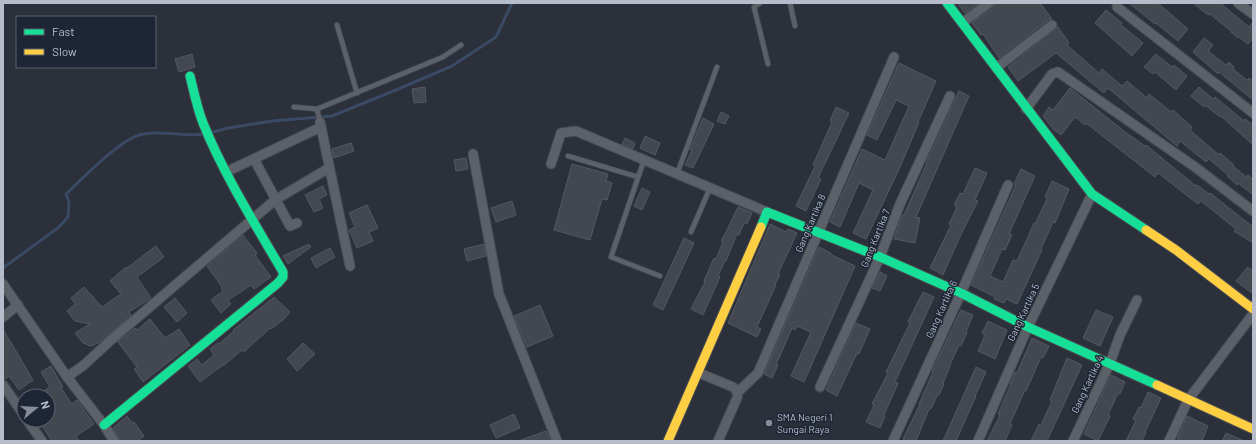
<svg xmlns="http://www.w3.org/2000/svg" width="1256" height="444" font-family="Barlow,sans-serif">
<rect width="100%" height="100%" fill="#2b303a"/>
<g fill="none" stroke-linecap="round" stroke-linejoin="round">
<g stroke="#3a4964" stroke-width="3">
<polyline points="210,133 228,128 272,121 332,116 396,90 452,66 496,37 512,3"/>
<path d="M3 268 59 227 68 217 69 202 66 194C83 178 121 138 143 134 163 130 184 137 204 134"/>
</g>
</g>
<g fill="#43474f" stroke="#535861">
<polygon points="957,3 979,3 965,13"/>
<polygon points="995,3 1040,3 1052,19 1048,20 999,58 983,34 981,35 972,23 993,8"/>
<polygon points="1129,3 1158,3 1188,29 1178,41 1156,23 1155,24"/>
<polygon points="1193,3 1220,3 1249,27 1253,22 1253,38 1248,44 1239,37 1238,38 1231,32 1231,31 1210,14 1208,15"/>
<polygon points="1106,10 1122,23 1121,25 1143,43 1132,56 1095,23"/>
<polygon points="1058,27 1069,43 1067,45 1099,73 1102,69 1122,86 1127,81 1147,98 1149,94 1171,112 1173,110 1192,127 1190,130 1219,155 1220,153 1234,165 1233,166 1246,177 1248,175 1253,180 1253,195 1238,183 1237,185 1227,176 1228,175 1209,159 1206,162 1180,141 1177,146 1108,88 1104,93 1056,53 1018,81 1008,67"/>
<polygon points="1204,38 1213,45 1208,51 1226,65 1229,62 1234,67 1233,69 1247,80 1249,78 1253,81 1253,100 1219,72 1218,74 1193,52"/>
<polygon points="192,54 195,67 179,72 175,59"/>
<polygon points="1156,54 1172,67 1174,65 1187,76 1176,90 1155,72 1153,74 1144,67"/>
<polygon points="899,63 936,81 918,122 919,122 901,165 866,239 853,233 873,190 859,183 840,227 830,222 862,149 885,160 909,106 896,100 877,140 867,135"/>
<polygon points="425,87 426,102 414,103 412,89"/>
<polygon points="1199,87 1213,99 1215,97 1244,121 1245,119 1253,125 1253,145 1221,116 1220,117 1205,105 1204,107 1191,96"/>
<polygon points="1070,88 1125,132 1145,146 1146,145 1196,186 1197,185 1209,194 1210,193 1253,227 1253,243 1234,231 1236,229 1201,201 1198,204 1158,173 1155,177 1086,123 1085,125 1075,117 1061,135 1053,129 1043,116 1049,107 1053,110"/>
<polygon points="959,91 969,96 916,217 920,218 915,243 894,239 902,215 904,215 927,163 926,163"/>
<polygon points="836,107 849,113 818,178 821,179 806,211 796,206 815,166 813,165 832,122 830,121"/>
<polygon points="721,112 729,116 725,124 717,121"/>
<polygon points="703,118 714,124 693,168 685,165 692,150 690,150"/>
<polygon points="645,136 660,143 655,155 640,148"/>
<polygon points="625,138 635,143 633,149 622,144"/>
<polygon points="351,143 354,151 334,158 332,149"/>
<polygon points="466,158 468,169 456,171 454,160"/>
<polygon points="572,164 608,174 606,181 612,183 607,200 602,199 590,240 554,230"/>
<polygon points="975,168 987,173 975,200 978,201 963,230 943,275 930,268 951,225 949,224 957,207 954,205 960,193 963,194"/>
<polygon points="1021,169 1035,176 1009,234 1012,235 1005,250 1002,249 990,276 1003,282 1013,260 1017,261 1034,223 1035,224 1047,199 1045,197 1052,181 1069,189 1055,223 1053,222 1041,249 1042,250 1017,304 1006,299 1004,303 994,299 995,297 971,285 1016,185 1014,184"/>
<polygon points="323,186 327,195 319,199 323,208 314,212 305,195"/>
<polygon points="642,188 650,192 642,210 634,206"/>
<polygon points="512,201 516,215 496,222 491,208"/>
<polygon points="367,205 378,228 369,232 373,241 357,248 349,230 355,227 349,213"/>
<polygon points="738,207 752,213 747,224 744,223 739,235 737,234 726,261 725,261 718,276 720,277 703,315 691,309 705,282 704,281 714,258 716,259 723,242 721,241 726,232"/>
<polygon points="770,224 786,232 788,229 797,233 778,274 780,275 775,284 776,285 757,327 761,329 757,337 728,323"/>
<polygon points="243,235 257,253 255,255 271,277 254,289 251,285 228,300 231,304 221,313 211,300 223,291 221,288 222,287 207,266"/>
<polygon points="684,238 694,243 663,310 653,305"/>
<polygon points="309,244 311,247 288,264 283,256"/>
<polygon points="484,244 486,256 467,261 464,249"/>
<polygon points="156,246 164,257 137,277 151,298 129,312 131,315 128,318 100,342 91,346 83,343 75,333 90,324 75,321 67,311 75,304 71,298 84,287 102,307 121,294 110,281 126,267 127,268"/>
<polygon points="819,247 831,253 830,254 855,266 804,382 791,376 811,332 797,326 795,330 792,328 776,365 778,365 772,378 764,374"/>
<polygon points="330,248 335,257 316,268 311,258"/>
<polygon points="1248,267 1253,271 1253,294 1236,281"/>
<polygon points="880,272 887,276 880,291 872,288"/>
<polygon points="923,292 934,297 895,382 898,383 884,415 885,416 880,428 866,422 874,405 872,404 888,373 886,372 910,323 908,322"/>
<polygon points="274,297 290,312 283,320 271,329 270,328 244,352 242,350 223,366 223,365 200,382 188,366 197,359 202,365 214,355 210,349 218,343 219,344 234,331 233,330"/>
<polygon points="175,298 187,313 177,322 164,307"/>
<polygon points="540,305 553,336 527,347 514,316"/>
<polygon points="961,310 973,315 966,332 967,333 961,346 959,345 949,367 950,367 943,383 944,384 939,395 938,394 931,409 929,409 916,441 907,441 903,439 920,404 919,404 933,372 932,371"/>
<polygon points="1096,310 1113,317 1100,346 1083,338"/>
<polygon points="150,319 165,338 179,329 190,345 143,382 134,369 137,367 118,342 135,328 137,330"/>
<polygon points="988,321 1007,330 995,359 978,351 985,335 982,333"/>
<polygon points="856,323 870,329 859,354 857,353 837,396 826,390"/>
<polygon points="3,329 33,380 19,390 9,376 5,379 3,375"/>
<polygon points="1032,338 1049,346 1043,358 1041,357 1026,391 1025,390 1010,424 1012,425 1005,441 987,441 1000,415 998,414 1011,384 1010,384 1015,372 1017,373"/>
<polygon points="303,343 315,354 297,371 287,359"/>
<polygon points="1067,358 1082,365 1077,376 1047,441 1031,441 1039,424 1041,425 1052,401 1050,400"/>
<polygon points="51,366 63,387 61,388 72,404 77,400 94,424 76,436 79,441 52,441 42,426 40,428 34,420 48,420 48,396 36,396 50,387 41,372"/>
<polygon points="976,367 986,372 975,396 976,396 956,441 943,441"/>
<polygon points="1111,375 1125,382 1120,394 1118,393 1108,415 1110,416 1098,441 1084,434"/>
<polygon points="1148,392 1161,398 1145,432 1146,432 1142,441 1126,441 1136,420 1133,419 1139,407 1141,408"/>
<polygon points="514,414 520,428 496,438 490,425"/>
<polygon points="127,416 132,423 134,422 144,436 138,441 120,441 113,428"/>
<polygon points="1187,416 1208,426 1202,441 1182,441 1177,439"/>
<polygon points="546,431 551,441 521,441 521,440"/>
<polygon points="1226,433 1244,441 1222,441"/>
</g>
<g fill="none" stroke-linecap="round" stroke-linejoin="round">
<defs>
<g id="lane">
<polyline points="760,3 754,7 768,64"/>
<polyline points="790,3 795,26"/>
<polyline points="337,25 357,93"/>
<polyline points="294,107 317,109 443,57 461,45"/>
<polyline points="317,109 320,122"/>
<polyline points="568,156 638,177"/>
<polyline points="644,160 611,257 660,276"/>
<polyline points="677,174 717,67"/>
<polyline points="691,232 710,188"/>
</g>
<g id="street">
<polyline points="1238,3 1253,14"/>
<polyline points="1117,7 1253,113"/>
<polyline points="962,23 989,3"/>
<polyline points="996,68 1052,25"/>
<polyline points="1026,109 1052,74 1058,72 1195,167 1253,211"/>
<polyline points="320,122 350,266"/>
<polyline points="473,154 499,294 557,441"/>
<polyline points="254,159 290,226 297,223"/>
<polyline points="551,164 561,133 576,131 767,212"/>
<polyline points="226,172 321,127"/>
<polyline points="3,284 67,377 104,425 114,441"/>
<polyline points="3,317 18,305"/>
<polyline points="699,373 733,387 738,392 737,398 718,441"/>
<polyline points="67,377 84,365 111,340 275,200 329,168"/>
<polyline points="3,385 24,415"/>
<polyline points="820,387 880,257 900,204 950,96"/>
<polyline points="738,392 758,373 894,57"/>
<polyline points="27,420 42,441"/>
<polyline points="893,441 961,293 1008,185"/>
<polyline points="978,441 1028,327 1092,194"/>
<polyline points="1073,441 1110,363 1120,335 1137,300"/>
<polyline points="1169,441 1188,400 1253,314"/>
</g>
<g id="fast">
<polyline points="947,3 1092,194 1146,230"/>
<polyline points="761,227 767,212 880,257 961,293 1028,327 1157,385"/>
<path d="M104 425 278 283 283 277V272C255 224 224 175 203 123 197 108 194 92 190 76"/>
</g>
<g id="slow">
<polyline points="1146,230 1176,250 1253,309"/>
<polyline points="1157,385 1253,429"/>
<polyline points="668,441 761,227"/>
</g>
</defs>
<use href="#lane" stroke="#474b52" stroke-width="6"/>
<use href="#street" stroke="#474b52" stroke-width="11"/>
<use href="#fast" stroke="#474b52" stroke-width="11"/>
<use href="#slow" stroke="#474b52" stroke-width="11"/>
<use href="#lane" stroke="#5c6068" stroke-width="4.5"/>
<use href="#street" stroke="#5c6068" stroke-width="9"/>
<use href="#fast" stroke="#16e098" stroke-width="9"/>
<use href="#slow" stroke="#ffcf43" stroke-width="9"/>
</g>
<circle fill="#858b98" stroke="#1e2635" stroke-width="1.5" cx="769" cy="423" r="4"/>
<g text-anchor="middle" dominant-baseline="central" stroke-width="3" stroke-linejoin="round" paint-order="stroke">
<g font-size="10" fill="#b6bcca" stroke="#1e2635">
<text transform="translate(810 223) rotate(-67)">Gang Kartika 8</text>
<text transform="translate(875 238) rotate(-68)">Gang Kartika 7</text>
<text transform="translate(941 309) rotate(-66)">Gang Kartika 6</text>
<text transform="translate(1023 312) rotate(-65)">Gang Kartika 5</text>
<text transform="translate(1087 384) rotate(-65)">Gang Kartika 4</text>
</g>
<g font-size="10" fill="#b6bcca" stroke="#1e2635" text-anchor="start">
<text x="777" y="417">SMA Negeri 1<tspan x="777" dy="12">Sungai Raya</tspan></text>
</g>
</g>
<rect width="1256" height="444" fill="none" stroke="#b6bcca" stroke-width="8"/>
<rect x="16" y="16" width="140" height="52" fill="#1e2635" stroke="#5b6271"/>
<rect x="24" y="29" width="20" height="6" fill="#16e098" stroke="#5b6271"/>
<text x="52" y="36" font-size="12" fill="#b6bcca">Fast</text>
<rect x="24" y="49" width="20" height="6" fill="#ffcf43" stroke="#5b6271"/>
<text x="52" y="56" font-size="12" fill="#b6bcca">Slow</text>
<g transform="translate(36 408) rotate(72)"><circle r="19" fill="#1e2635" stroke="#5b6271"/>
<path d="M0-3L7 15L0 10L-7 15Z" fill="#858b98"/>
<text y="-6" font-size="11" font-weight="bold" text-anchor="middle" fill="#b6bcca">N</text>
</g>
</svg>
